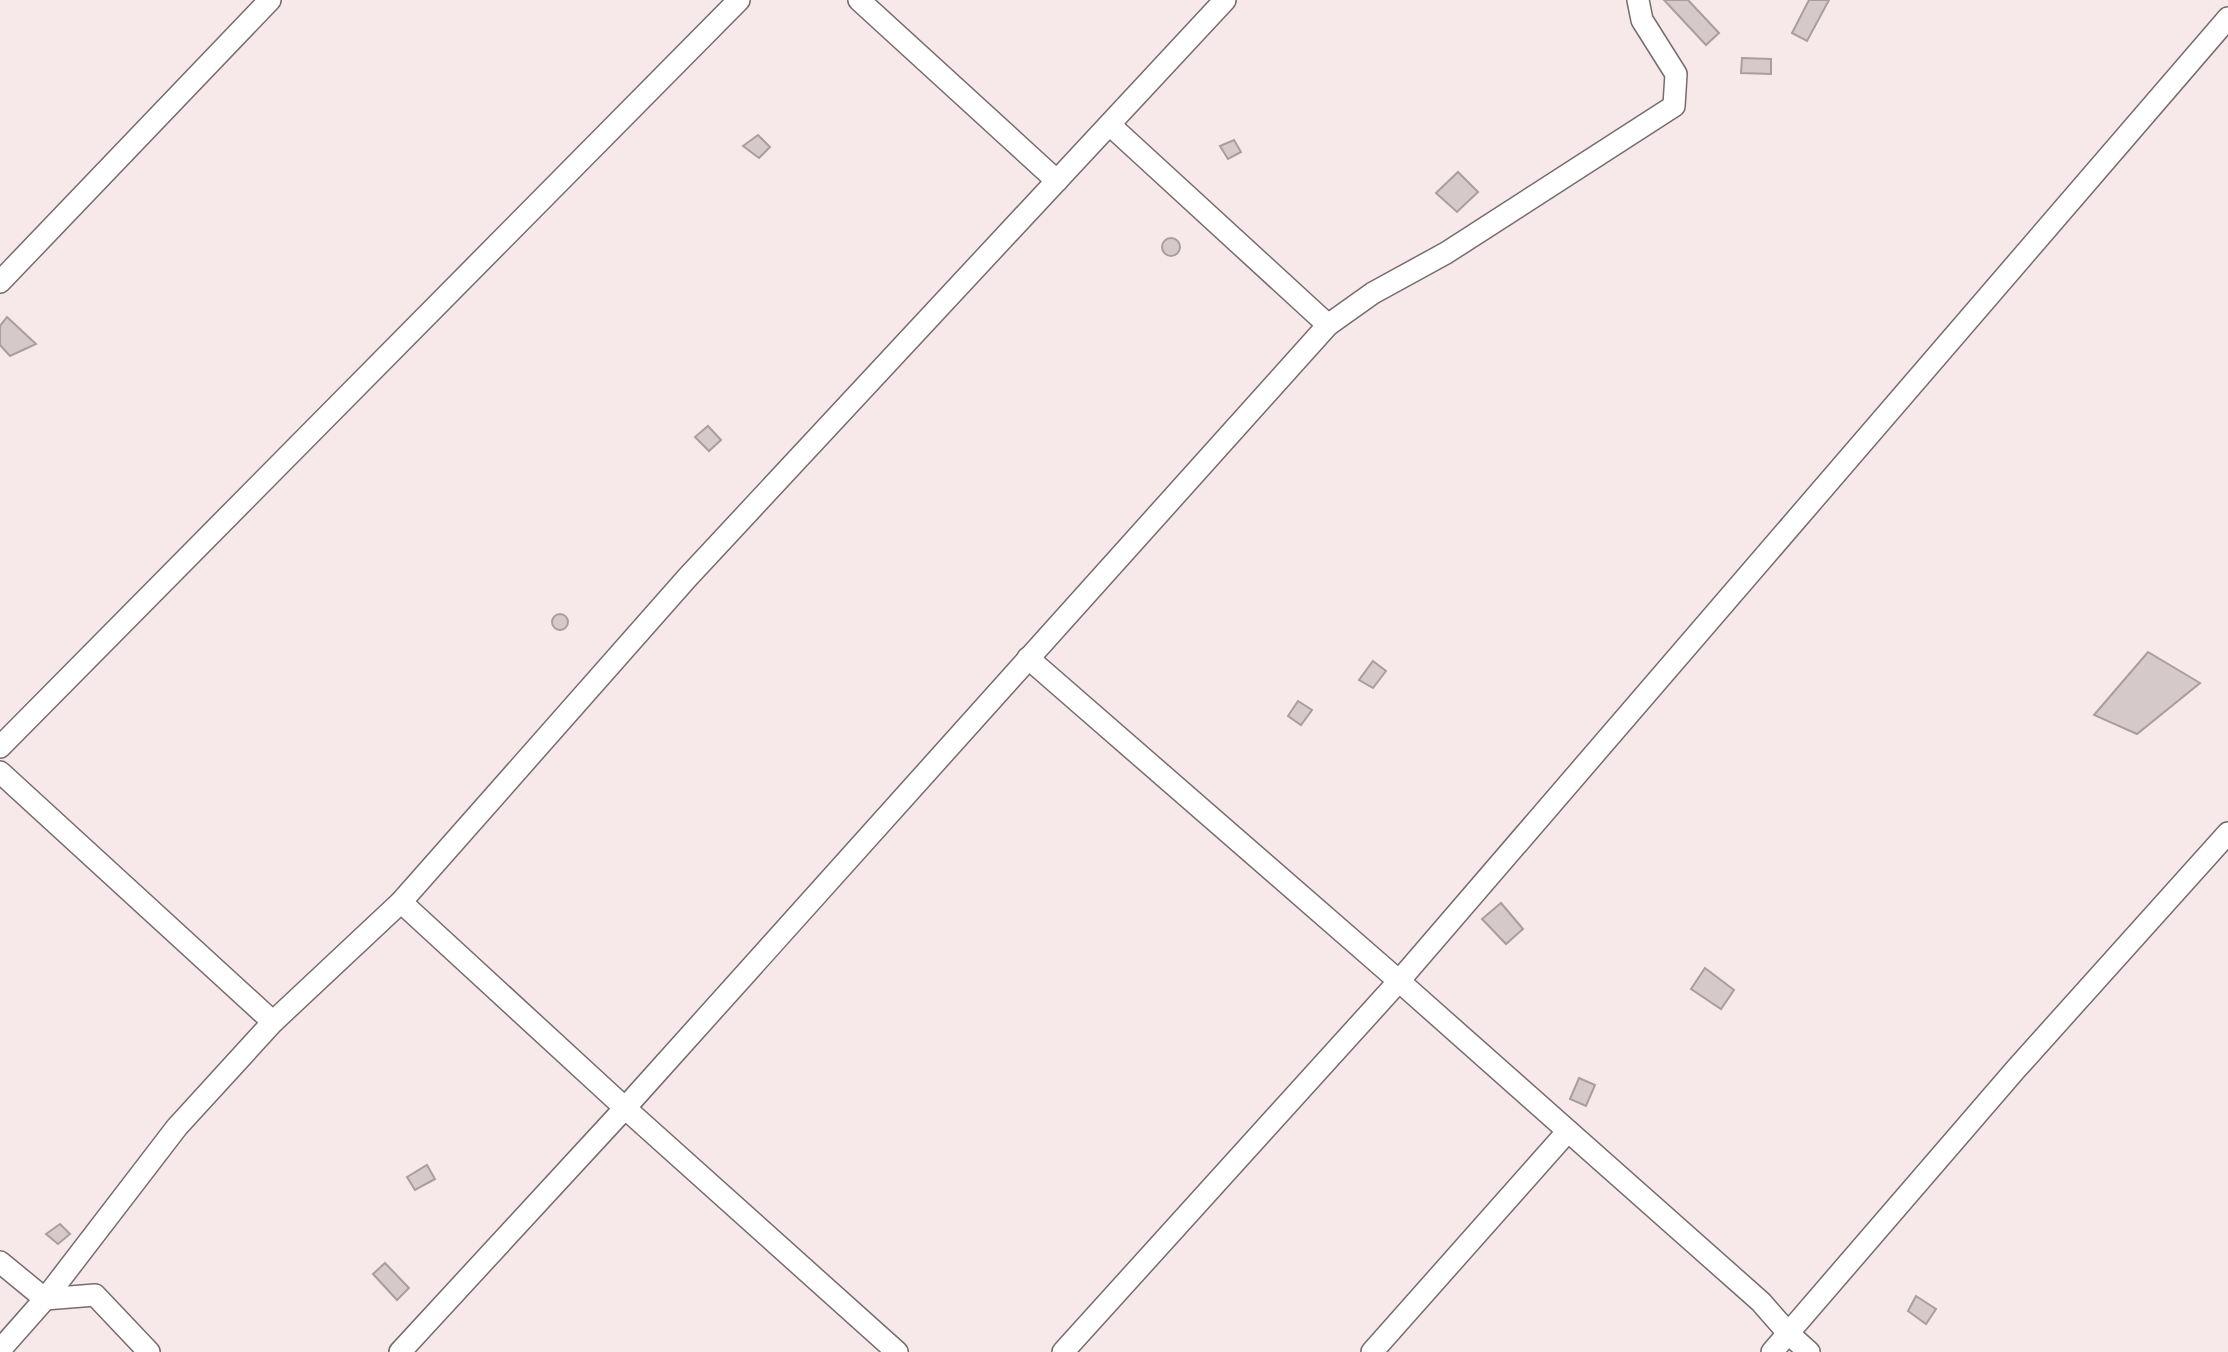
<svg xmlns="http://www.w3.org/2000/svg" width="2228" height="1352" font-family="Quicksand,sans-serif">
<rect width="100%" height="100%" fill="#f7e9ea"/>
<g fill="#d6c9ca" stroke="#aa9d9e" stroke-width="2">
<polygon points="1664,0 1688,0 1719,33 1706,45"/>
<polygon points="1809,0 1829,0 1807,41 1792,33"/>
<polygon points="1742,58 1771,59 1771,74 1741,73"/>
<polygon points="758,135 770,147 759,158 743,146"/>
<polygon points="1234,140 1241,152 1228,159 1220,146"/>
<polygon points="1458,172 1478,192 1457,212 1436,193"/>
<circle cx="1171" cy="247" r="9"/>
<polygon points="7,317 36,344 10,356 0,345 0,326"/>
<polygon points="708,426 721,440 709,451 695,437"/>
<circle cx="560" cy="622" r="8"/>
<polygon points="2148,652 2200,683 2137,734 2094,715"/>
<polygon points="1373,661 1386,671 1373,688 1359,680"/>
<polygon points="1298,701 1312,710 1301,725 1288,716"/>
<polygon points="1501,903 1523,929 1506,944 1482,919"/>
<polygon points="1705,968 1734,990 1721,1009 1691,989"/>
<polygon points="1579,1078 1595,1085 1586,1106 1570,1099"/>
<polygon points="427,1165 435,1179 415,1190 407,1177"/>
<polygon points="60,1224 70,1234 58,1244 46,1234"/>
<polygon points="385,1263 409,1288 397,1300 373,1274"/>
<polygon points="1916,1296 1936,1309 1926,1324 1908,1311"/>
</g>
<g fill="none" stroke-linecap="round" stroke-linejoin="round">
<defs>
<g id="street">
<polyline points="859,0 1057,181"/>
<polyline points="1110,125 1328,325"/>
<polyline points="0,282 270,0"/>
<polyline points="1028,658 1399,981 1761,1302 1789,1334 1809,1352"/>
<polyline points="0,747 739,0"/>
<polyline points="0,772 273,1022"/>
<polyline points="401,902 625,1108 897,1352"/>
<polyline points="0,1262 45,1299 95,1295 149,1352"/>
<polyline points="0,1350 45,1299 177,1127 273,1022 401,902 687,578 1225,0"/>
<polyline points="400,1352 625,1108 1328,325 1373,293 1446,253 1674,106 1676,74 1642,20 1638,0"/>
<polyline points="1063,1352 1399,981 2228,18"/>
<polyline points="1372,1352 1568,1131"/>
<polyline points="1772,1352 2016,1069 2228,833"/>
</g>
</defs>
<use href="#street" stroke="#776c6d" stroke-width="24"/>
<use href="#street" stroke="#fff" stroke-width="21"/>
</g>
</svg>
